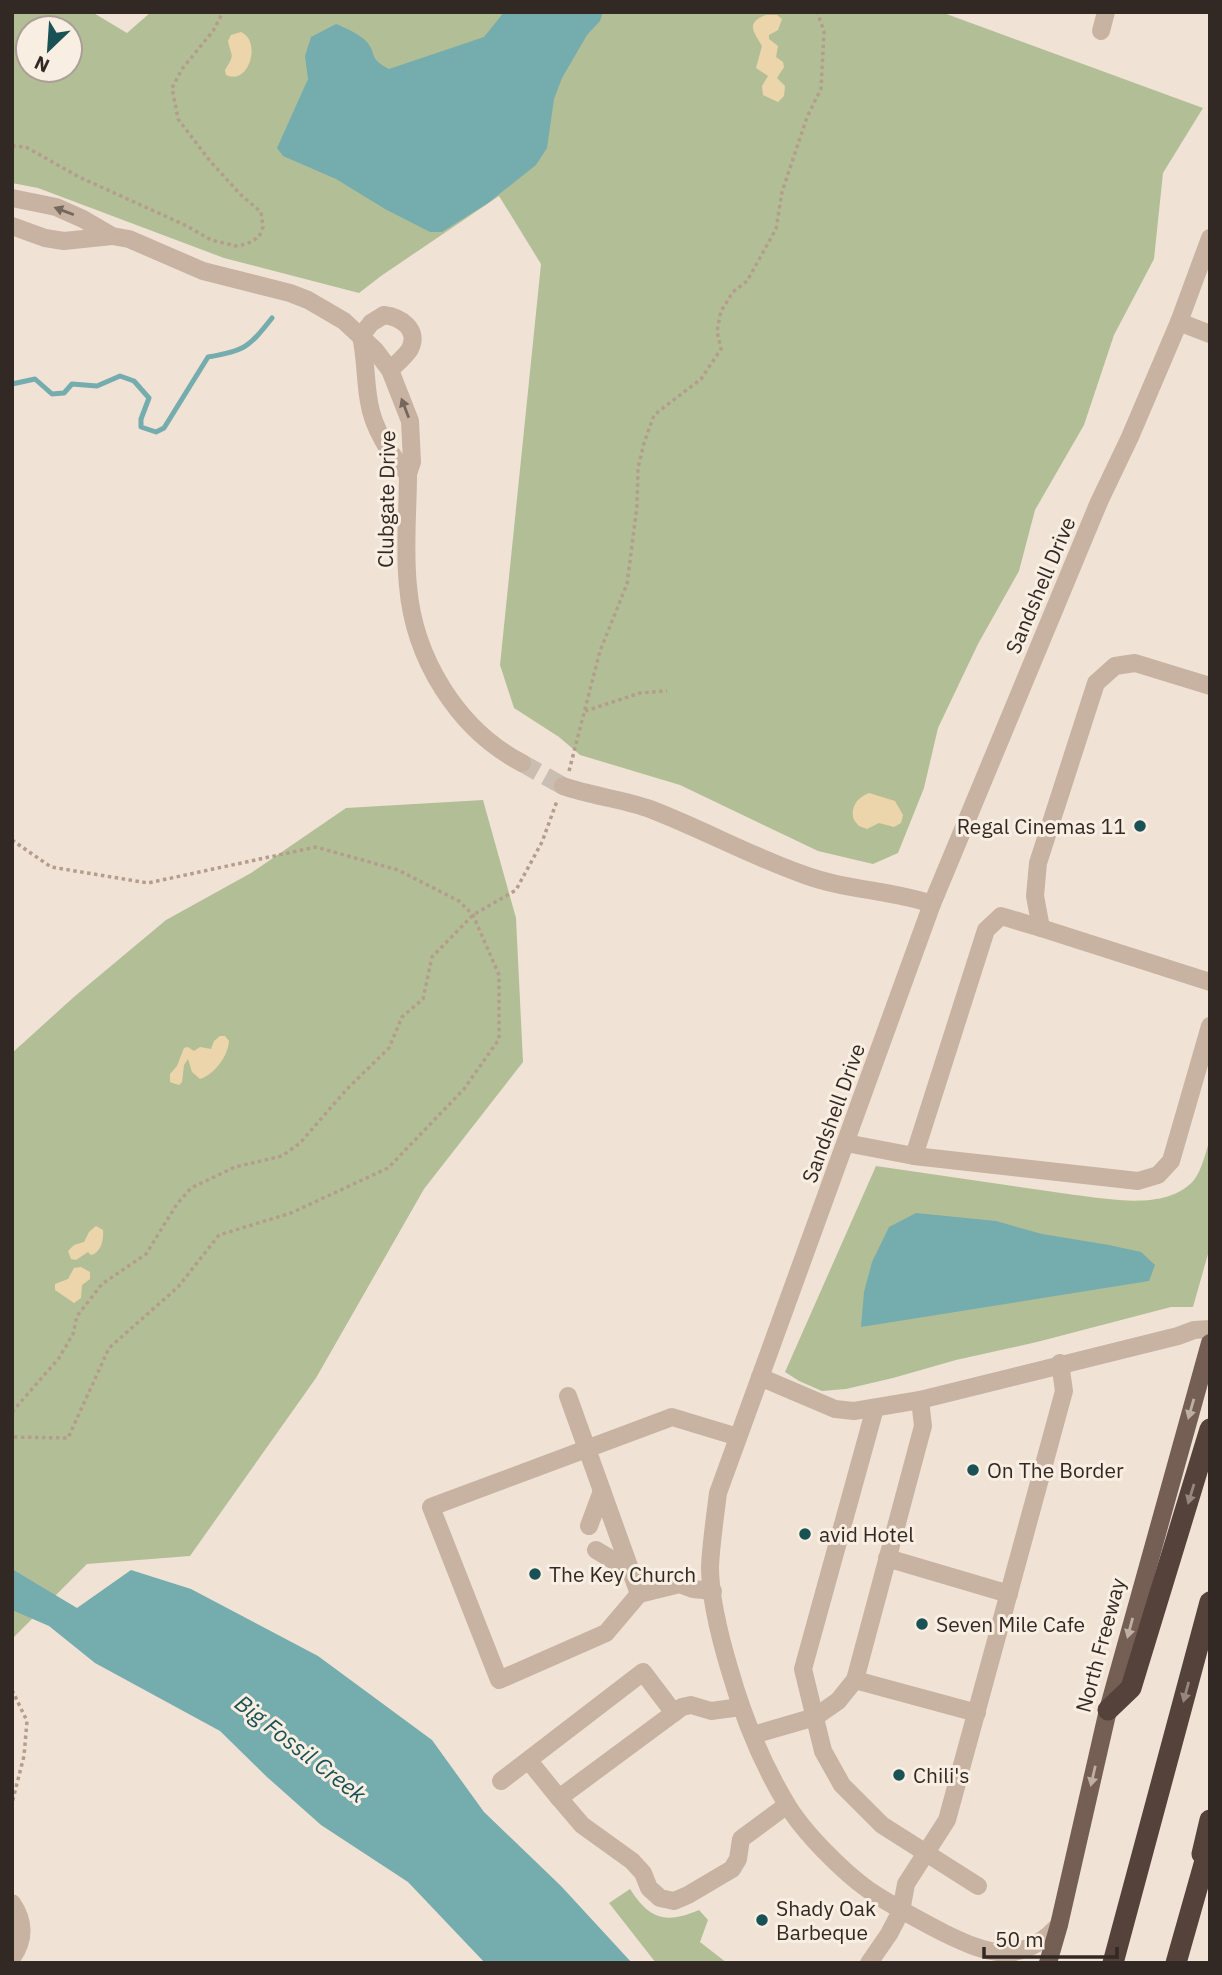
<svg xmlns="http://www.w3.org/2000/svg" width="1222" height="1975" font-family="'IBM Plex Sans',sans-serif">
<rect width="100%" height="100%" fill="#f0e3d6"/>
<g fill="#b2bf96" fill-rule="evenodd">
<path d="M12 12H92L127 33 151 12H941L1203 108 1163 173 1154 259 1114 335 1084 425 1035 510 1019 571 978 644 938 728 924 788 898 853 873 864 818 851 680 785 580 755 559 737 514 708 500 665 541 264 499 196 381 276 359 293 224 258 38 188 12 183ZM28 28H70V70H28Z"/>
<polygon points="483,800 516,918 523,1062 424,1189 316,1378 190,1556 87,1564 12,1639 12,1053 75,996 166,920 251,873 346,808"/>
<path d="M1210 1139V1247L1193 1307H1171L1037 1342 956 1360 893 1378 846 1389 822 1391 799 1381 785 1372 876 1166 1075 1195C1111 1199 1167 1211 1194 1180 1202 1170 1206 1151 1210 1139Z"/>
<path d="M630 1889C650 1920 666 1924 699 1910L708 1920 700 1942 727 1963H656L609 1903Z"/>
</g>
<g fill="#edd5ab">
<path d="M766 15H777L782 19 778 30 769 35V39L778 46 776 57 783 62 784 67 777 78 785 86 784 96 778 102 763 95 762 86 768 76 756 68 762 46C755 33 744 23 766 15Z"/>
<path d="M241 32C262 41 249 86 226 75L225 70C235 53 232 59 228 41L231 35Z"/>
<path d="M869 793 895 801 903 815 901 823 894 827 879 823 867 829 859 826 854 820C850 807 857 798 869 793Z"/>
<path d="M220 1036H225L229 1041C228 1056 215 1074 200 1079L192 1072 188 1059 184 1065 182 1082 179 1085 170 1082V1074L177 1066 184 1048 188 1047 194 1051 200 1047 211 1049 214 1041Z"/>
<path d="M96 1226 103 1230C104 1239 101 1253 91 1255L88 1252 76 1260 71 1259 68 1251 74 1245 84 1242 89 1232Z"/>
<polygon points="81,1267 90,1272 90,1279 82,1285 81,1298 74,1303 55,1290 55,1284 68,1279 74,1268"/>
</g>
<g fill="#75acad">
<path d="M504 12H603L600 21 587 35 562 78 554 99 547 148 536 165 488 203 442 232H430L385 209 336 179 283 156 277 148 308 79 305 56 311 37 336 24C346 28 359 34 367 42 377 54 368 58 389 69L484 37Z"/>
<polygon points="916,1213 996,1221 1042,1234 1109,1245 1141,1252 1155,1265 1149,1281 861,1327 864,1292 872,1262 889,1227"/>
<polygon points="12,1569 77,1608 131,1570 191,1589 318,1656 432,1740 484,1812 561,1886 632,1963 485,1963 408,1882 321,1825 267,1777 220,1731 95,1663 49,1626 12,1610"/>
</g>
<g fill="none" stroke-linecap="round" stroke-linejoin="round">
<path stroke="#75acad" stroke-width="5" d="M12 384 35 379 52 394 64 393 72 384 97 386 120 376 134 381 149 398 141 419V427L156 432 164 428 208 357C245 351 249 347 272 318"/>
<polyline stroke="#cabeb2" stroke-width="18" stroke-dasharray="18 9" stroke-linecap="butt" points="522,763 563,786"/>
<g stroke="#b49d8c" stroke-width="3.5" stroke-dasharray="3.5 3.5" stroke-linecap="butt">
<polyline points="12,146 26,147 79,177 187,226 211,240 236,246 247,244 259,237 263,227 261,212 241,195 210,161 178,119 172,88 182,69 213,31 223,12"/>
<polyline points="585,711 640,693 667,691"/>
<polyline points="569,771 600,651 627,584 637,506 638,468 644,443 654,415 701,379 721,349 717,331 721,311 733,292 747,281 776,229 782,192 807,117 821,89 824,31 817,12"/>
<polyline points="12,840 51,867 148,883 316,847 398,870 459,901 473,915 499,975 499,1039 464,1089 388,1168 291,1213 219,1235 178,1287 109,1348 68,1438 12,1437"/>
<polyline points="12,1412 59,1358 73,1334 77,1316 102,1284 146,1254 177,1204 191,1188 235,1167 282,1156 300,1143 347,1089 389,1048 402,1017 423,999 432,957 473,915 516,890 542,842 557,801"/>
<polyline points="12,1690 27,1721 24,1756 12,1803"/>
</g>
<g stroke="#c8b3a2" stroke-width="18">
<polyline points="1101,31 1106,12"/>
<path d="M12 198 56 207 83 219 112 236 129 239 203 271 290 293 308 300 344 321 375 350 390 370 410 421 412 462 408 474C408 511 404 549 408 586 414 658 457 729 522 763"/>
<polyline points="12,226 45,238 64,241 112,236"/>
<polyline points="1179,322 1210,334"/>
<path d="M361 336C366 358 365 380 369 402 373 428 390 455 408 474"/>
<path d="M361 336 371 323 384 315C400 317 420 329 410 349 405 357 396 364 390 370"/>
<polyline points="1210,686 1135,663 1115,666 1096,683 1038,863 1035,896 1041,928 1210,982"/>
<path d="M563 786C591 796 622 799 650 809 702 829 751 856 802 874 844 890 890 890 932 904"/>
<polyline points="846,1143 914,1156 1138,1181 1158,1175 1171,1161 1210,1026"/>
<polyline points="914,1156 986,930 1001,916 1041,928"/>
<polyline points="760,1377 835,1409 854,1411 920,1400 1178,1336 1194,1330 1210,1329"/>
<polyline points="568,1396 639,1594 606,1633 499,1680 431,1507 672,1417 738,1437"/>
<polyline points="875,1408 803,1669 823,1751 842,1785 882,1825 978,1886"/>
<polyline points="589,1526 602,1491"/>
<polyline points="596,1550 631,1571"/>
<polyline points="887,1558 1009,1594"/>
<polyline points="639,1594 680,1584 693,1589 713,1591"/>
<polyline points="855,1680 977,1713"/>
<polyline points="741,1707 711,1711 691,1705 682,1707 559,1798 582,1825 632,1861 643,1873 649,1888 660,1898 674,1901 688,1895 732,1869 738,1859 741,1839 787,1805"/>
<polyline points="753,1735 815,1717 838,1701 855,1680 923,1426 920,1400"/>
<polyline points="529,1761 559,1798"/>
<polyline points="501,1781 643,1672 674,1713"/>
<path d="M12 1903C25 1922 25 1939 12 1958"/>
<path d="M1059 1925C1021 1966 989 1955 944 1933 919 1920 894 1907 870 1891 843 1872 803 1832 786 1803 762 1763 743 1716 730 1671 721 1641 710 1598 710 1567 711 1543 715 1518 718 1493L932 904 1099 502 1130 437 1179 322 1210 238"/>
<polyline points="869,1963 889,1934 901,1911 906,1884 947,1820 1064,1391 1060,1363"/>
</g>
<polyline stroke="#755f55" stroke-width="18" points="1048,1963 1059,1925 1108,1710 1210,1343"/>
<g stroke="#54423b" stroke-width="21">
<polyline points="1108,1710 1131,1688 1210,1429"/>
<polyline points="1202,1854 1210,1820"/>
<polyline points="1113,1963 1210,1602"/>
<polyline points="1176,1963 1210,1843"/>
</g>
</g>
<defs><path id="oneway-solid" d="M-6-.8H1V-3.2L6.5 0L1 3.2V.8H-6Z" transform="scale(1.75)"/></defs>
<g fill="#76675d">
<use href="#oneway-solid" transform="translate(64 211) rotate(-159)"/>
<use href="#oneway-solid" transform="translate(405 408) rotate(-111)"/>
</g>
<g fill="#beaea3">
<use href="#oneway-solid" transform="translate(1191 1409) rotate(106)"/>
<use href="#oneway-solid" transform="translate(1130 1628) rotate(105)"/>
<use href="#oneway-solid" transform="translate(1093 1776) rotate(103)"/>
</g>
<g fill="#96877e">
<use href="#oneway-solid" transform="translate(1191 1494) rotate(107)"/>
<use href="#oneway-solid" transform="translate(1186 1692) rotate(105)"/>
</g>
<g fill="#1a5154" stroke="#f9eee2" stroke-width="2.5">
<circle cx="1140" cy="826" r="7"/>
<circle cx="973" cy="1470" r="7"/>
<circle cx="805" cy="1534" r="7"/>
<circle cx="535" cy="1574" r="7"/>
<circle cx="922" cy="1624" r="7"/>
<circle cx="899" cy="1775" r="7"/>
<circle cx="762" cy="1920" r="7"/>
</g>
<g text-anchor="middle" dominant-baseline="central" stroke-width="6" stroke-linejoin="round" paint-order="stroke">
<g font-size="21" fill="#332924" stroke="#f9eee2">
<text transform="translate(386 499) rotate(-89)">Clubgate Drive</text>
<text transform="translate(1040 585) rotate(-67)">Sandshell Drive</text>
<text transform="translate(833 1113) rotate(-70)">Sandshell Drive</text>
<text transform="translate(1100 1645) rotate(-75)">North Freeway</text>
</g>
<g font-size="21" fill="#332924" stroke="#f9eee2" text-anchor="start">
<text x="1126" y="826" text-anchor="end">Regal Cinemas 11</text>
<text x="987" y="1470">On The Border</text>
<text x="819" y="1534">avid Hotel</text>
<text x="549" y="1574">The Key Church</text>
<text x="936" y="1624">Seven Mile Cafe</text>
<text x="913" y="1775">Chili's</text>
<text x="776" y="1908">Shady Oak<tspan x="776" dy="24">Barbeque</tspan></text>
</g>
<g font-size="23" font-style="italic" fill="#1a5154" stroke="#f9eee2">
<text transform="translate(301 1748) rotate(38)">Big Fossil Creek</text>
</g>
</g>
<rect width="1222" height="1975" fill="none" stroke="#332924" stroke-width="28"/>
<g transform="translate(49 49) rotate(205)"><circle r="33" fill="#f9eee2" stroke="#aa9f96" stroke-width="2"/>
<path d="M0-5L12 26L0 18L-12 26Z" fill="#1a5154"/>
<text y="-10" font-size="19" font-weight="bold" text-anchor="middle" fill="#332924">N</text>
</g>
<path d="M984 1947v10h133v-10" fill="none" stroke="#332924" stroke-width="3.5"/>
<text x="995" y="1947" font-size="21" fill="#332924" stroke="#f9eee2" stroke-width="5" paint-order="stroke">50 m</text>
</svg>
